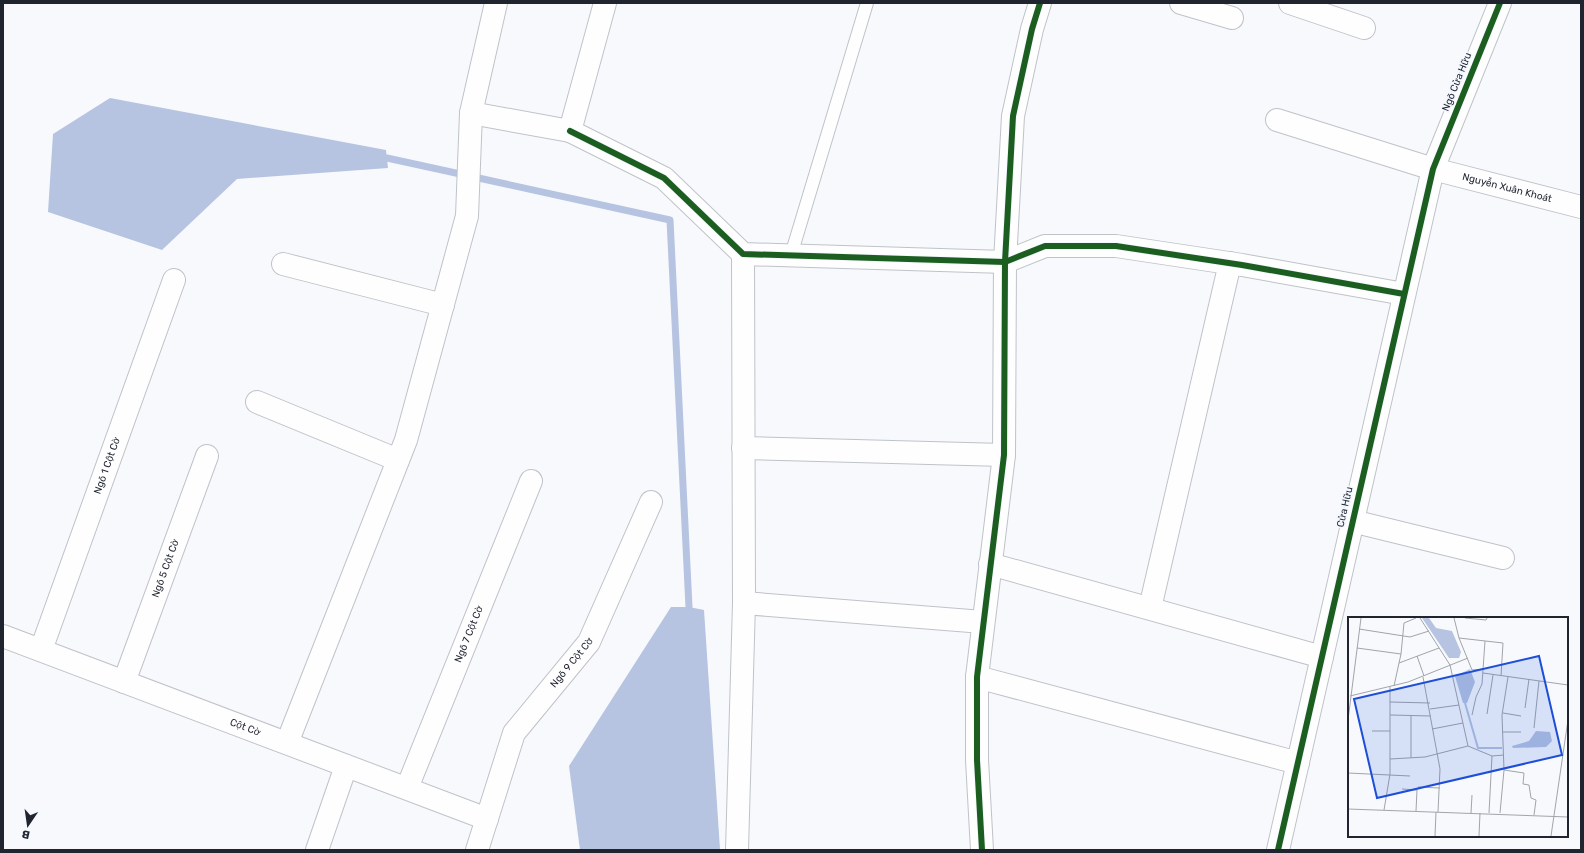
<svg xmlns="http://www.w3.org/2000/svg" width="1584" height="853" font-family="Rubik,sans-serif">
<rect width="100%" height="100%" fill="#f7f9fc"/>
<g fill="#b6c4e1">
<polygon points="110,98 386,150 388,168 237,179 162,250 48,212 53,134"/>
<polygon points="671,607 689,607 704,610 720,849 580,850 569,766"/>
</g>
<g fill="none" stroke-linecap="round" stroke-linejoin="round">
<polyline stroke="#b6c4e1" stroke-width="7" points="387,158 670,220 689,607"/>
<defs>
<polyline id="lane" points="791,255 867,3"/>
<g id="street">
<polyline points="1181,3 1232,18"/>
<polyline points="1290,3 1364,28"/>
<polyline points="471,113 570,131 605,3"/>
<path id="s1" d="M1277 120 1433 169 1581 207"/>
<polyline points="570,131 664,178 743,254 1005,262 1045,246 1116,246 1242,265 1404,294"/>
<polyline points="283,264 443,305"/>
<polyline points="257,402 398,460"/>
<polyline points="743,448 1004,455"/>
<polyline points="1352,521 1503,558"/>
<polyline points="990,564 1322,657"/>
<polyline points="744,603 983,622"/>
<polyline points="1150,608 1230,263"/>
<path id="s2" d="M3 636 487 819"/>
<path id="s3" d="M41 650 174 280"/>
<polyline points="977,677 1298,763"/>
<path id="s4" d="M124 682 207 456"/>
<polyline points="287,743 406,440 467,216 471,113 496,3"/>
<path id="s5" d="M407 788 531 481"/>
<polyline points="317,850 346,766"/>
<path id="s6" d="M477 850 514 733 589 642 651 502"/>
<polyline points="737,850 744,603 743,254"/>
<polyline points="982,850 977,760 977,677 1004,455 1005,262 1013,116 1032,29 1040,3"/>
<polyline points="1278,850 1433,169 1500,3"/>
</g>
</defs>
<use href="#lane" stroke="#bfc3c9" stroke-width="14"/>
<use href="#street" stroke="#bfc3c9" stroke-width="24"/>
<use href="#lane" stroke="#fefeff" stroke-width="12"/>
<use href="#street" stroke="#fefeff" stroke-width="22"/>
<defs>
<g id="cycleway">
<polyline points="570,131 664,178 743,254 1005,262 1045,246 1116,246 1242,265 1404,294"/>
<polyline points="982,850 977,760 977,677 1004,455 1005,262 1013,116 1032,29 1040,3"/>
<polyline points="1278,850 1433,169 1500,3"/>
</g>
</defs>
<use href="#cycleway" stroke="#f5f8fe" stroke-width="8"/>
<use href="#cycleway" stroke="#1b5e20" stroke-width="6"/>
</g>
<g text-anchor="middle" dominant-baseline="central" stroke-width="3.5" stroke-linejoin="round" paint-order="stroke">
<g font-size="10" fill="#1f242f" stroke="#f5f8fe">
<text transform="translate(1457 82) rotate(-68)">Ngõ Cửa Hữu</text>
<text stroke="none"><textPath href="#s1" startOffset="240">Nguyễn Xuân Khoát</textPath></text>
<text stroke="none"><textPath href="#s3" startOffset="196">Ngõ 1 Cột Cờ</textPath></text>
<text transform="translate(1345 507) rotate(-77)">Cửa Hữu</text>
<text stroke="none"><textPath href="#s4" startOffset="121">Ngõ 5 Cột Cờ</textPath></text>
<text stroke="none"><textPath href="#s5" startOffset="166">Ngõ 7 Cột Cờ</textPath></text>
<text stroke="none"><textPath href="#s6" startOffset="214">Ngõ 9 Cột Cờ</textPath></text>
<text stroke="none"><textPath href="#s2" startOffset="259">Cột Cờ</textPath></text>
</g>
</g>
<g transform="translate(1348 617)">
<rect width="220" height="220" fill="#f7f9fc"/>
<path d="M74 1H81L88 11 104 14 113 35 111 41H101ZM122 52 127 65 119 86H115L107 59ZM188 114 202 115 204 124 198 130 165 131 164 129 181 124Z" fill="#b6c4e1"/>
<path fill="none" stroke="#b6c4e1" stroke-width="2" d="M117 86 130 131H154"/>
<path fill="none" stroke="#a1a4aa" stroke-width="1" d="M72 1 102 48 120 129M106 1 111 21 124 53 135 52M117 1 138 3 139 1M11 12 62 20 81 14M111 21 155 26 153 59M9 31 53 37 51 46 91 31M53 37 56 6 68 1M69 39 76 59M135 56 220 68M75 60 92 152 90 195M46 69 51 46M2 79 60 65 120 41M42 85 82 86M177 91 181 62M82 92 111 88M155 96 173 99M139 97 145 58M42 98 83 99M124 98 128 80 134 67 137 24M63 99V141M0 103 13 1M186 111 191 64M84 112 115 106M24 114H42M154 115H173M42 142 77 140 120 129 144 139M156 153 176 156 175 167 181 168 183 181 188 183 186 198M0 156 62 159M70 170 92 171M54 172 69 173 68 194M0 192 220 200M36 193 42 157V70M123 196 124 178M141 196 144 139 156 138M152 196 156 153 154 98 160 60M87 219 88 195M131 219 132 196M203 219 220 103"/>
<path fill="#1d4ed8" fill-opacity="0.15" stroke="#1d4ed8" stroke-width="2" d="M191 39 214 138 29 181 6 82Z"/>
<rect width="220" height="220" fill="none" stroke="#1f242f" stroke-width="2"/>
</g>
<rect width="1584" height="853" fill="none" stroke="#1f242f" stroke-width="8"/>
<g transform="translate(28 825) rotate(193)" stroke="#f5f8fe" stroke-width="3" paint-order="stroke">
<path d="M0-3L7 15L0 10L-7 15Z" fill="#1f242f"/>
<text y="-6" font-size="11" font-weight="bold" text-anchor="middle" fill="#1f242f">B</text>
</g>
</svg>
